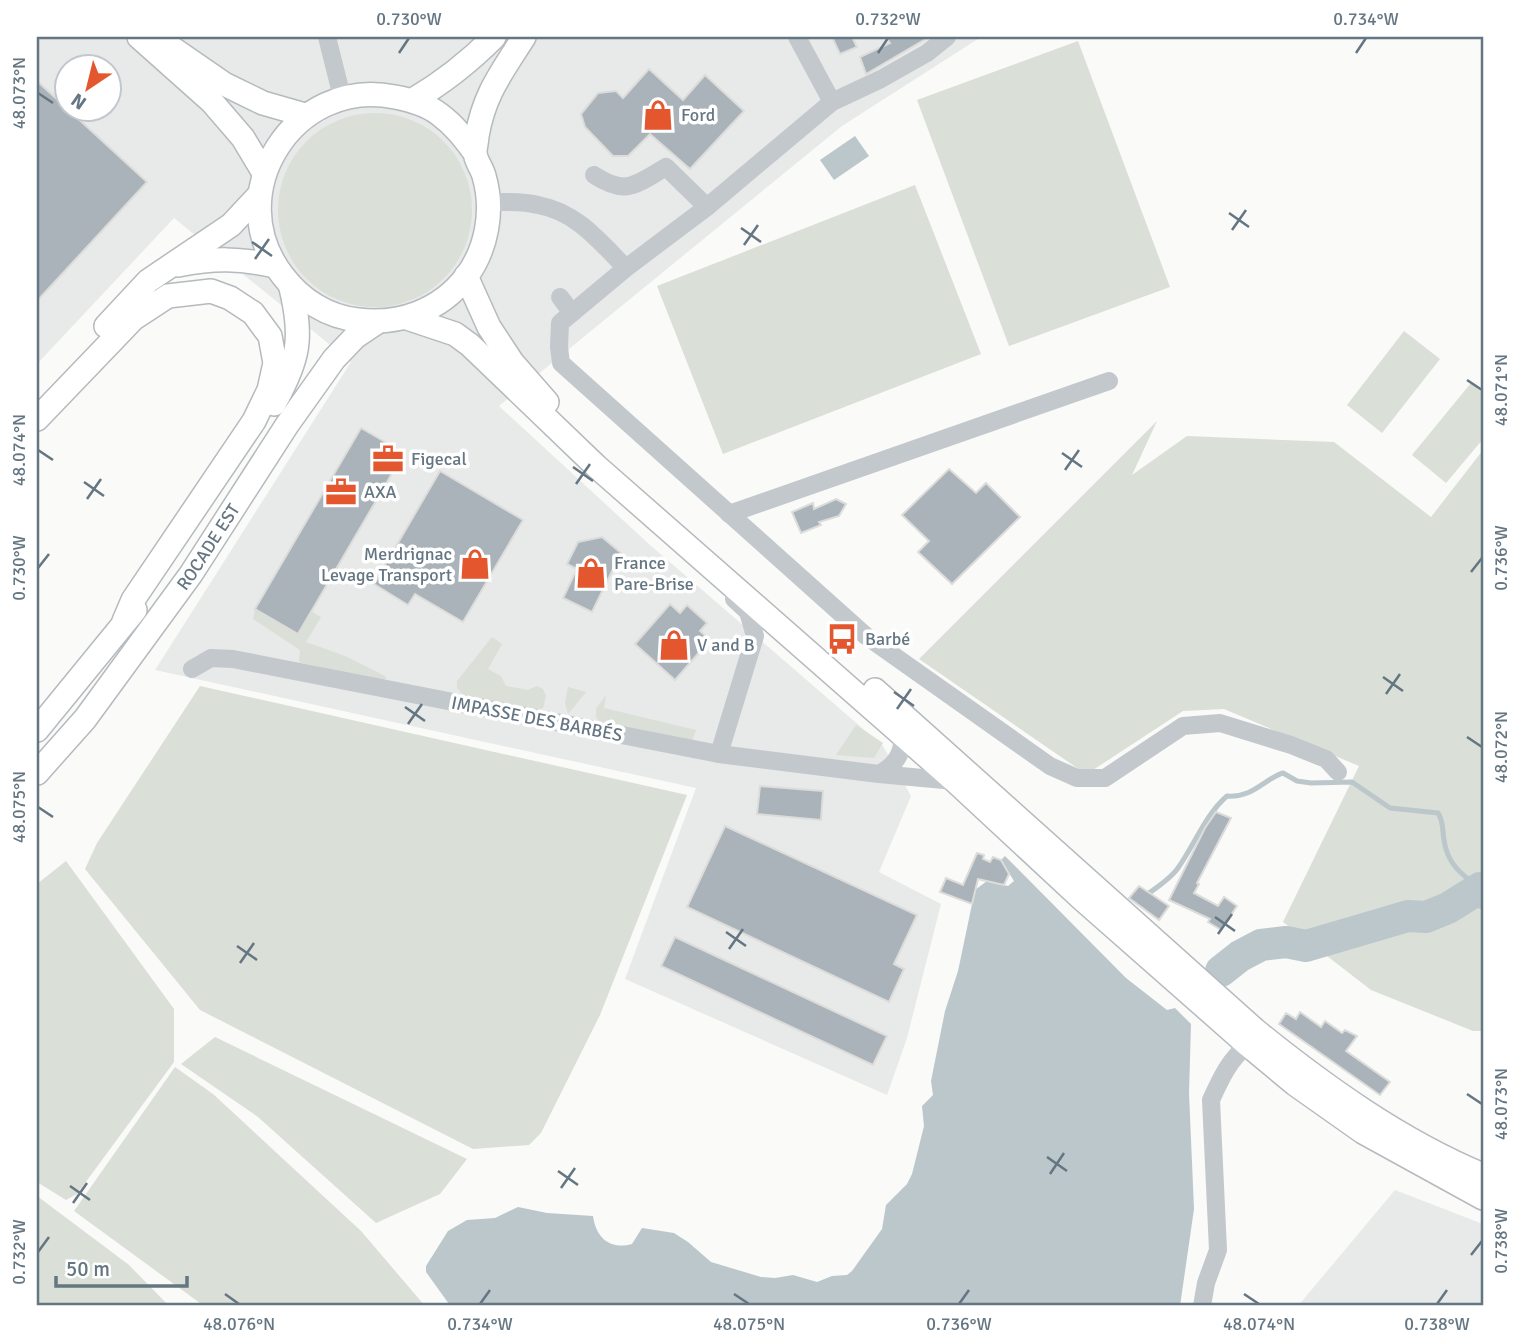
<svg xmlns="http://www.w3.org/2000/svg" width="1520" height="1343" font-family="Signika,sans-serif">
<rect width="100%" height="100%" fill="#fafaf8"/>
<g fill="#e8e9e9" fill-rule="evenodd">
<path d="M37 37H981L842 126 499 406 650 545 883 746 911 796 879 872 941 904 907 1038 887 1095 625 979 696 788 155 670 351 362 174 218 37 364ZM66 66H108V108H66Z"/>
<polygon points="1395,1190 1483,1224 1483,1306 1298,1306"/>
</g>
<g fill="#dadfd7">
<polygon points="1078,41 1170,287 1009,346 917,100"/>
<circle cx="375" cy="210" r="97"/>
<polygon points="915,185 981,354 723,454 657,286"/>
<polygon points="1404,331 1440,359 1382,433 1347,405"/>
<polygon points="1471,383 1483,393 1483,439 1446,483 1412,455"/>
<polygon points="1157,421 1132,475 1187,436 1334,442 1431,517 1483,450 1483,1031 1473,1031 1371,990 1283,922 1359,766 1224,709 1183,711 1093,770 1080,770 919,659"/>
<polygon points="255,609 298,633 311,611 321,617 306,642 345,656 385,676 386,679 381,682 299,662 300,650 253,619"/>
<polygon points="492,637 502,644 488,669 501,676 506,686 528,690 537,686 543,689 546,696 543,708 539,710 463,695 457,688 457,681"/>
<polygon points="200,686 687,795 600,1015 541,1133 529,1145 473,1149 200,1010 85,869 97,843"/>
<polygon points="568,687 586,692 568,714 565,703"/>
<polygon points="606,695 604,708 696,730 692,741 601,724 596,717 596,709"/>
<polygon points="856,725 883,743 874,758 836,755"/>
<polygon points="66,861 174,1009 174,1062 77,1194 66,1200 37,1182 37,884"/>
<polygon points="215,1037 467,1159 440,1194 376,1223 258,1117 181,1064"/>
<polygon points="175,1067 213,1094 361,1231 425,1306 204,1306 74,1211"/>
<polygon points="37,1196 129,1265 169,1306 37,1306"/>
</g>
<g fill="#bbc7cb">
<polygon points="855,136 869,156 834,180 820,160"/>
<path d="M1005 856 1126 978 1167 1010 1175 1008 1191 1024 1189 1093 1194 1209 1180 1306H454L449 1304 426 1272V1266L448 1231 467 1220 495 1218 518 1207 547 1213 593 1216C596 1238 610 1250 632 1244L642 1228 674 1233 688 1242 711 1262 761 1277 775 1278 793 1275 817 1282 832 1276 847 1275 852 1271 882 1229 886 1205 907 1184 912 1174 924 1126 922 1106 933 1095 931 1081 945 1011 958 971 975 890 987 881 1008 886 1014 881 1001 860Z"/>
</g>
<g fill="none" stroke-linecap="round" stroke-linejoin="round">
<path stroke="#bbc7cb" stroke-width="5" d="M1149 893C1159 886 1171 878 1178 868 1195 844 1205 815 1227 796 1253 798 1264 779 1283 773L1297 781 1311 783 1352 782 1390 808 1438 813C1444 822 1442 830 1444 840 1447 864 1462 875 1480 888"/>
<polyline stroke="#bbc7cb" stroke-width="32" points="1221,971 1240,956 1261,945 1286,942 1306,946 1408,916 1426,917 1448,908 1480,888 1483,893"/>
</g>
<g fill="#aab3b9" stroke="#dcdcda" stroke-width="2">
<polygon points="832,37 852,37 857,47 840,54"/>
<polygon points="886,37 929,37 866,74 860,57 890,43"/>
<polygon points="649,69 683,100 705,75 744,111 690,169 650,134 628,156 613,156 585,127 581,114 598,93 616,91 623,98"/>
<polygon points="37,81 147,182 37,301"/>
<polygon points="361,428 404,453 298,634 255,609"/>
<polygon points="949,469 976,493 986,483 1020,517 952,584 918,552 929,541 902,515"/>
<polygon points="440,471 523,520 463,622 415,594 408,605 374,584"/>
<polygon points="836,499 846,504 839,516 819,522 821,525 801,533 792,512 813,503 814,509"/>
<polygon points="602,537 621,553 592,612 563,598 577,569 567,564 578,542"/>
<polygon points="670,604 680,613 687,605 707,623 700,631 710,640 675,680 635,644"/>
<polygon points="760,786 823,791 821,820 757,814"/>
<polygon points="1216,812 1231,818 1197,883 1199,884 1194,893 1218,906 1224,897 1237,906 1221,930 1208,922 1210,919 1169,900 1205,828"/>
<polygon points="725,826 917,915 894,964 904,969 889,1002 687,907"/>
<polygon points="977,853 984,855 983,859 990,862 993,857 1001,860 1009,874 1004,885 978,879 972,904 940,892 946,878 963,885"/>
<polygon points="1139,886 1169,906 1159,920 1129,898"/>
<polygon points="675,937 887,1036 873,1065 661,966"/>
<polygon points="1300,1012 1321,1027 1325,1021 1342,1033 1345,1030 1357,1036 1346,1051 1390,1082 1380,1095 1279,1024 1286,1013 1296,1019"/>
</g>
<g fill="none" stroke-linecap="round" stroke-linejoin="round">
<defs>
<g id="major">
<polyline points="139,37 212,102 243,138 264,173"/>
<polyline points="166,44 224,84 263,103 305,115"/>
<path d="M413 100C444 82 469 62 494 37"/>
<path d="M475 153C464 138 454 125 439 114 426 104 411 100 395 97 294 76 219 194 283 276 301 300 328 317 358 320 399 325 440 311 466 277 487 249 494 210 484 176 482 168 475 160 475 152 475 147 477 141 477 136 484 94 502 72 524 37"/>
<path d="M178 265C214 258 239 258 275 266"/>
<polyline points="466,276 489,327 512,362 547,402"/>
<polyline points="407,318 455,334 470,345 596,466 955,781 1081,898 1248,1045 1295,1084 1363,1132 1483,1198"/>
<polyline points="106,326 148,281 231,225 259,195"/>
<path d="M274 404C299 359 303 338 291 288"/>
<polyline points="37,419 133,319 168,296 211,291 230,298 253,313 270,336 275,363 269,390 254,421 133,600 124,621"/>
<path d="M875 690 1255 1030C1324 1086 1401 1141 1483 1175"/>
<polyline points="37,730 135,610"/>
<path id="s1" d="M37 773 85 719 191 574 287 425 334 359 355 337 376 323"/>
</g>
</defs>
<use href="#major" stroke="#b5babe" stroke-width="26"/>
<g stroke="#c3c8cc" stroke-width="18">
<polyline points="327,37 342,97"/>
<polyline points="797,37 832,102"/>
<polyline points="947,37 927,53 881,79 832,102 707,207 626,268 560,323 559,347 561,363 866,636 1050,766 1077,778 1105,778 1183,726 1220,723 1291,745 1326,759 1338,772"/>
<path d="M594 175C626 196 635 185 666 167L707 207"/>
<path d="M489 202C505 202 523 201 538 205 577 212 600 242 626 268"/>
<polyline points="560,297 572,313"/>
<polyline points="729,514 1109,381"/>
<polyline points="192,669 211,658 233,659 719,754 879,774 955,781"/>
<polyline points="719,754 755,636 748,612 734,599"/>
<path d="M879 774C900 763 904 748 903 726"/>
<path d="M1202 1306 1206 1283 1218 1250 1211 1100C1220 1080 1230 1058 1248 1045"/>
</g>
<use href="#major" stroke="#fff" stroke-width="23"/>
</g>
<path fill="none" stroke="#657683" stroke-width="2.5" d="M399 53 409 38M878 53 888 38M1356 53 1366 38M38 93 53 103M1229 213 1249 227M741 228 761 242M1232 230 1246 210M252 242 272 256M744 245 758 225M255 259 269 239M1467 380 1482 390M38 450 53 460M1062 453 1082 467M573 467 593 481M1065 470 1079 450M84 482 104 496M576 484 590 464M87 499 101 479M38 568 49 554M1471 572 1482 558M1383 677 1403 691M894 692 914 706M1386 694 1400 674M405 707 425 721M897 709 911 689M408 724 422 704M1467 737 1482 747M38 807 53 817M1215 917 1235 931M726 932 746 946M1218 934 1232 914M237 946 257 960M729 949 743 929M240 963 254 943M1467 1094 1482 1104M1047 1157 1067 1171M558 1171 578 1185M1050 1174 1064 1153M70 1186 90 1200M561 1188 575 1168M73 1203 87 1183M38 1252 49 1237M1471 1255 1482 1241M225 1294 239 1304M734 1294 749 1304M1244 1294 1259 1304M480 1304 490 1290M959 1304 969 1290M1437 1304 1447 1290"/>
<defs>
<symbol id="shop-bare" viewBox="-9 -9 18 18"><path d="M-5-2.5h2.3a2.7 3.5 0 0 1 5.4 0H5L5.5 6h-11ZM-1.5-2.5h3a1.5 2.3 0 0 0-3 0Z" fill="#e4572e" stroke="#fff" stroke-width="2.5" paint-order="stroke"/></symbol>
<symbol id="office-bare" viewBox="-9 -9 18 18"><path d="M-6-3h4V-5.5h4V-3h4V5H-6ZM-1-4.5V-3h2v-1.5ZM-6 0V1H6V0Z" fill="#e4572e" stroke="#fff" stroke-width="2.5" paint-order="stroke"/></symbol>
<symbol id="bus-bare" viewBox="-9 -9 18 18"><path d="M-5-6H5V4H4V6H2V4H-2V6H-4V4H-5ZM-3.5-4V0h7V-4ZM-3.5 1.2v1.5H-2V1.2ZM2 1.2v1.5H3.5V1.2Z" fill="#e4572e" stroke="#fff" stroke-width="2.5" paint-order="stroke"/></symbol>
</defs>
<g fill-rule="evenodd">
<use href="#shop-bare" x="636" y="93" width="44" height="44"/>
<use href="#office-bare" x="366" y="437" width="44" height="44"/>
<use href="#office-bare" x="319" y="470" width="44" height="44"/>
<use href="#shop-bare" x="453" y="542" width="44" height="44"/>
<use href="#shop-bare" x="569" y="551" width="44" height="44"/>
<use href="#bus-bare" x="820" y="617" width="44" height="44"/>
<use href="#shop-bare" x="652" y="623" width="44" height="44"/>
</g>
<g text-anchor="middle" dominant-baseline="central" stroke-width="7" stroke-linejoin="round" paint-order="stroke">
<g font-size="18" fill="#657683" stroke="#fff" text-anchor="start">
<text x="681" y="115">Ford</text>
<text x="411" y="459">Figecal</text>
<text x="364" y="492">AXA</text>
<text x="452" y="554" text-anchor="end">Merdrignac<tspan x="452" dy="21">Levage Transport</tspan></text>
<text x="614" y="563">France<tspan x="614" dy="21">Pare-Brise</tspan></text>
<text x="865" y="639">Barbé</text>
<text x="697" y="645">V and B</text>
</g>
<g font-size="18" fill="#657683" stroke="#fff">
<text stroke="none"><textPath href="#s1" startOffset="284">ROCADE EST</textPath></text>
<text transform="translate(537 719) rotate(11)">IMPASSE DES BARBÉS</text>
</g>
</g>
<rect width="1520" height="1343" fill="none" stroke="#ffffff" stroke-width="77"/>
<g transform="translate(88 88) rotate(215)"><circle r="33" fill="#ffffff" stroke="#c1c8cd" stroke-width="2"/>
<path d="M0-5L12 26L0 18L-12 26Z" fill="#e4572e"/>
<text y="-10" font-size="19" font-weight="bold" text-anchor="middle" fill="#657683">N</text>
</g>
<path d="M56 1276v10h131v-10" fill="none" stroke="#657683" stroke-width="3.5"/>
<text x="66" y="1276" font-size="21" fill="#657683" stroke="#ffffff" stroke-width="5" paint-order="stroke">50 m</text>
<rect x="38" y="38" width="1444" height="1266" fill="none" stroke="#657683" stroke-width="2.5"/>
<g font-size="18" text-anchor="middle" fill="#657683">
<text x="409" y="25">0.730°W</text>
<text x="888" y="25">0.732°W</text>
<text x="1366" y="25">0.734°W</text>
<text transform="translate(19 93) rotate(-90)" y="6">48.073°N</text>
<text transform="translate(1501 390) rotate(-90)" y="6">48.071°N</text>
<text transform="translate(19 450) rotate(-90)" y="6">48.074°N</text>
<text transform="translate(1501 558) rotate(-90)" y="6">0.736°W</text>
<text transform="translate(19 568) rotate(-90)" y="6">0.730°W</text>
<text transform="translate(1501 747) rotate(-90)" y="6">48.072°N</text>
<text transform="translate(19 807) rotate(-90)" y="6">48.075°N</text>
<text transform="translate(1501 1104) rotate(-90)" y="6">48.073°N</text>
<text transform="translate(1501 1241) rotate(-90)" y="6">0.738°W</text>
<text transform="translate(19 1252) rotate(-90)" y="6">0.732°W</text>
<text x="239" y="1330">48.076°N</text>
<text x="480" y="1330">0.734°W</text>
<text x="749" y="1330">48.075°N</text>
<text x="959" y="1330">0.736°W</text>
<text x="1259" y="1330">48.074°N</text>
<text x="1437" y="1330">0.738°W</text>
</g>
</svg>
